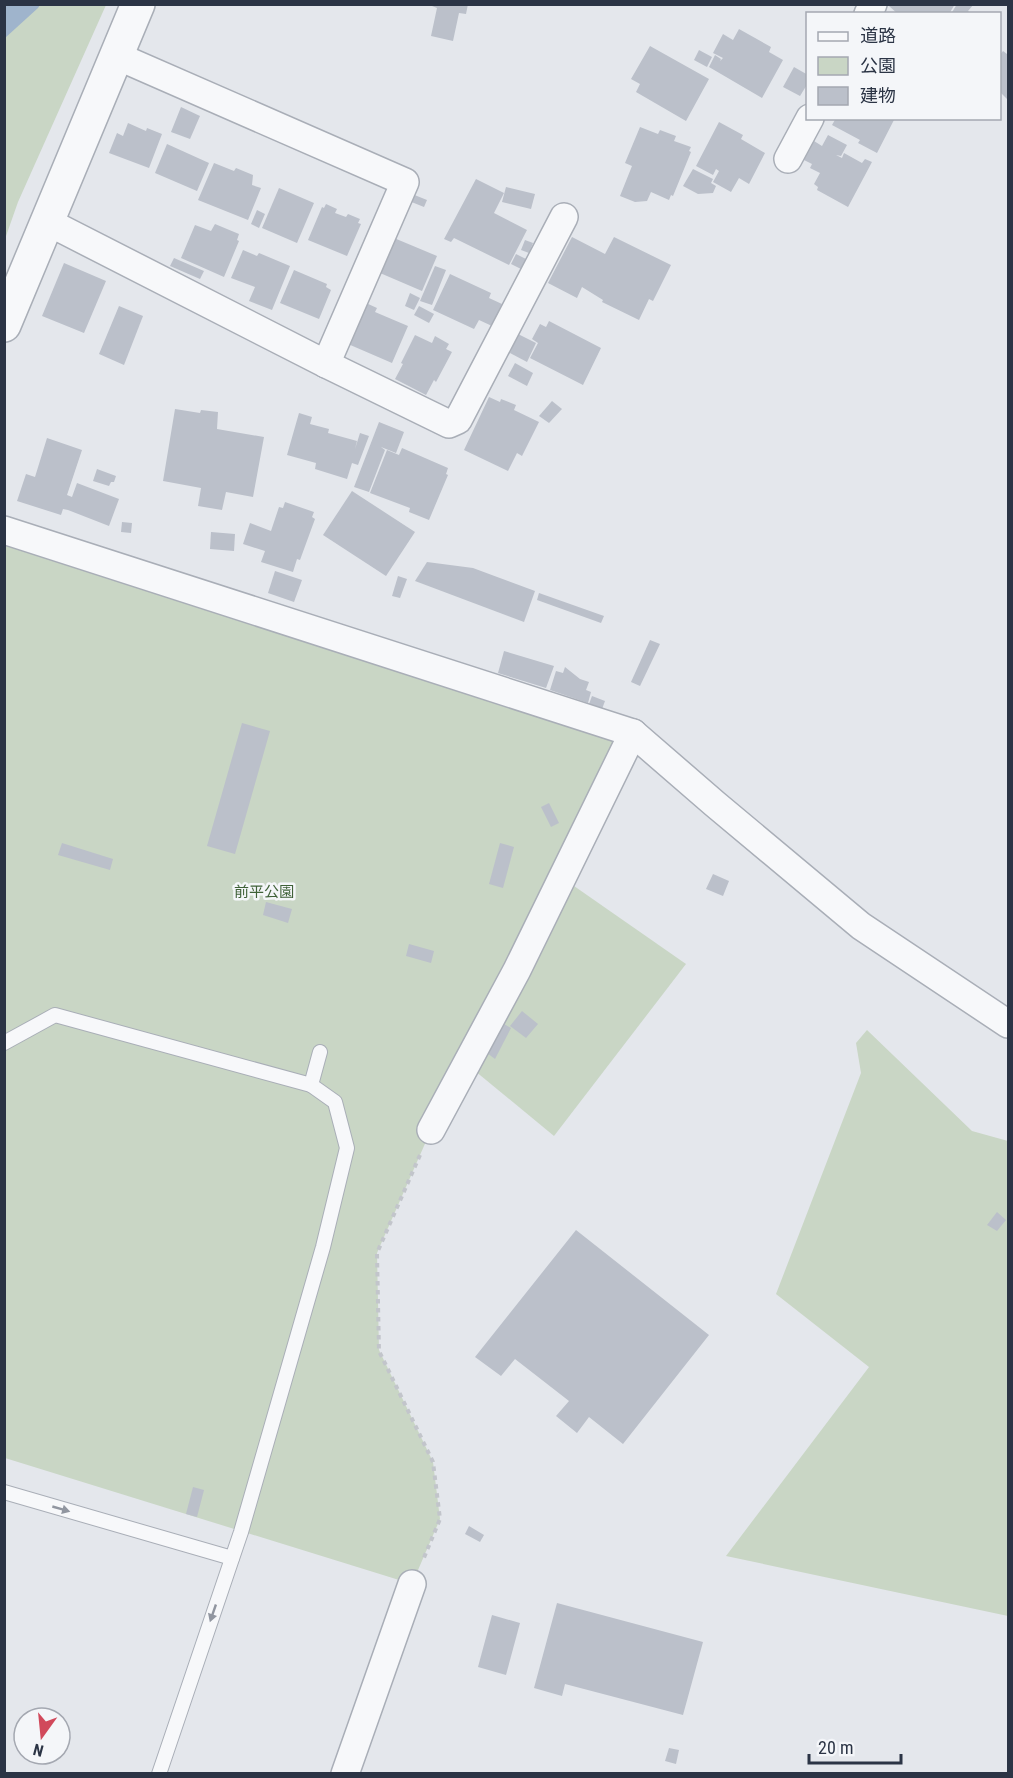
<svg xmlns="http://www.w3.org/2000/svg" width="1013" height="1778" font-family="'Roboto Condensed','Noto Sans JP',sans-serif">
<rect width="100%" height="100%" fill="#e4e7ec"/>
<g fill="#c9d6c5">
<polygon points="5,5 106,5 18,202 5,239"/>
<polygon points="5,545 633,733 431,1130 377,1253 379,1350 433,1462 440,1519 412,1584 5,1458"/>
<polygon points="574,886 686,964 554,1136 469,1066"/>
<polygon points="867,1030 972,1131 1008,1141 1008,1616 726,1556 869,1367 776,1294 861,1073 856,1043"/>
</g>
<polygon fill="#9fb4cc" points="5,4 40,4 40,5 38,8 5,38"/>
<g fill="#bbc0ca">
<polygon points="427,4 468,4 466,14 459,13 453,41 431,36 437,8"/>
<polygon points="890,4 955,4 949,14 898,14 889,6"/>
<polygon points="957,4 974,4 968,11 971,14 951,14"/>
<polygon points="739,29 771,47 769,52 783,60 762,98 709,67 715,55 721,59 720,61 723,58 713,53 723,34 733,40"/>
<polygon points="650,46 709,79 686,121 636,92 640,84 631,79"/>
<polygon points="699,50 712,57 707,67 694,60"/>
<polygon points="1003,51 1007,54 1008,52 1008,100 1000,92 1000,55"/>
<polygon points="794,67 808,75 808,83 800,96 783,87"/>
<polygon points="181,107 200,116 190,139 171,132"/>
<polygon points="836,118 895,118 877,153 858,143 860,140 832,125"/>
<polygon points="719,122 743,135 741,139 765,153 749,184 739,178 731,192 713,182 719,171 716,169 713,175 696,166"/>
<polygon points="128,123 146,131 147,128 162,134 149,168 109,153 117,133 123,136"/>
<polygon points="640,127 658,134 660,130 676,136 674,141 691,147 689,151 691,152 673,196 671,195 669,200 651,192 647,201 635,202 620,196 632,166 625,163"/>
<polygon points="828,135 847,145 841,156 836,155 842,158 844,153 862,163 865,159 872,162 848,207 817,190 818,187 814,184 820,173 810,168 812,164 804,160 814,141 822,146"/>
<polygon points="167,144 209,163 197,191 155,173"/>
<polygon points="214,163 234,171 236,168 253,175 252,185 261,188 248,220 198,200"/>
<polygon points="693,169 713,179 711,183 716,186 713,193 698,194 683,186"/>
<polygon points="476,179 504,193 494,213 527,230 509,265 454,238 451,242 444,239"/>
<polygon points="506,187 535,194 531,209 502,202"/>
<polygon points="279,188 314,203 297,243 262,228"/>
<polygon points="412,194 427,200 424,207 409,201"/>
<polygon points="326,204 337,209 335,213 346,217 348,214 360,219 358,223 361,224 347,256 308,240 322,207 324,208"/>
<polygon points="257,210 265,214 259,228 251,224"/>
<polygon points="215,224 239,234 237,240 239,241 224,277 181,258 195,225 211,231"/>
<polygon points="572,237 605,254 614,237 671,265 653,301 649,299 639,320 602,302 603,300 582,287 577,298 548,283"/>
<polygon points="394,238 437,256 422,291 380,273"/>
<polygon points="525,240 533,243 529,253 521,250"/>
<polygon points="243,250 257,256 259,253 290,266 272,310 249,301 255,287 231,278"/>
<polygon points="516,254 526,259 521,269 511,264"/>
<polygon points="174,258 204,271 200,279 170,266"/>
<polygon points="64,263 106,281 84,333 42,316"/>
<polygon points="435,266 446,270 432,305 420,301"/>
<polygon points="294,270 327,284 326,287 331,290 319,319 280,303"/>
<polygon points="450,274 491,293 489,298 502,304 492,326 479,320 474,329 433,310"/>
<polygon points="410,293 420,298 414,310 405,306"/>
<polygon points="366,303 377,308 375,312 408,326 392,363 348,344"/>
<polygon points="119,306 143,316 124,365 99,354"/>
<polygon points="419,306 434,314 429,323 414,315"/>
<polygon points="549,321 601,348 583,385 530,358 538,343 532,339 540,324 546,327"/>
<polygon points="518,334 536,343 527,362 510,353"/>
<polygon points="415,335 432,343 435,336 449,344 446,349 452,352 436,382 434,380 426,395 395,379 403,364 401,363"/>
<polygon points="515,363 533,373 527,386 508,376"/>
<polygon points="489,397 500,402 501,399 516,405 514,410 539,422 522,456 517,453 508,471 464,450"/>
<polygon points="552,401 562,409 549,423 539,416"/>
<polygon points="175,409 200,413 201,410 218,412 217,429 264,437 253,497 226,492 222,510 198,506 201,488 163,481"/>
<polygon points="299,413 312,417 310,424 329,429 328,433 357,441 355,449 360,433 369,436 358,465 352,463 347,479 315,469 316,463 287,455"/>
<polygon points="379,422 404,432 396,453 381,447 385,450 369,492 354,487"/>
<polygon points="47,438 82,450 67,495 72,497 77,483 119,499 109,526 68,510 63,509 61,515 17,501 26,474 35,477"/>
<polygon points="402,448 448,468 446,474 448,475 429,520 409,512 410,508 370,493 387,450 399,455"/>
<polygon points="97,469 116,476 114,482 111,482 109,486 93,481"/>
<polygon points="352,491 415,532 386,576 323,535"/>
<polygon points="285,502 314,512 312,517 315,519 300,560 297,559 293,572 261,562 265,551 243,544 250,523 271,531 279,507 283,508"/>
<polygon points="122,522 132,523 131,533 121,532"/>
<polygon points="211,532 235,534 234,551 210,549"/>
<polygon points="427,562 473,568 535,591 524,622 415,581"/>
<polygon points="275,571 302,580 294,602 268,593"/>
<polygon points="398,576 407,579 400,598 392,596"/>
<polygon points="539,593 604,616 601,623 537,600"/>
<polygon points="650,640 660,644 640,686 631,682"/>
<polygon points="504,651 554,666 546,688 498,673"/>
<polygon points="565,667 580,679 589,682 586,690 591,692 588,703 550,690 556,671 563,673"/>
<polygon points="592,696 605,701 602,709 589,704"/>
<polygon points="242,723 270,731 235,854 207,846"/>
<polygon points="549,803 559,823 551,827 541,807"/>
<polygon points="62,843 113,859 110,870 58,855"/>
<polygon points="500,843 514,847 503,888 489,884"/>
<polygon points="713,874 729,881 723,896 706,889"/>
<polygon points="266,902 292,909 288,923 263,915"/>
<polygon points="409,944 434,951 431,963 406,956"/>
<polygon points="522,1011 538,1024 526,1038 510,1026"/>
<polygon points="504,1024 511,1028 495,1059 487,1053"/>
<polygon points="997,1212 1006,1220 997,1231 987,1225"/>
<polygon points="576,1230 709,1335 623,1444 589,1417 577,1433 556,1416 569,1401 515,1359 501,1376 475,1357"/>
<polygon points="193,1487 204,1490 197,1517 186,1514"/>
<polygon points="469,1526 484,1535 480,1542 465,1534"/>
<polygon points="557,1603 703,1642 683,1715 565,1684 562,1696 534,1688"/>
<polygon points="492,1615 520,1623 506,1675 478,1667"/>
<polygon points="669,1748 679,1750 676,1764 665,1761"/>
</g>
<g fill="none" stroke-linecap="round" stroke-linejoin="round">
<defs>
<g id="service">
<polyline points="4,1043 55,1015 311,1085 320,1052"/>
<polyline points="4,1492 232,1558"/>
<polyline points="159,1774 241,1532 323,1247 347,1148 335,1102 311,1085"/>
</g>
<g id="minor">
<polyline points="868,14 873,4"/>
<polyline points="117,56 405,182 326,364"/>
<polyline points="788,159 810,118"/>
<polyline points="48,222 326,364 449,424 458,420 564,217"/>
<polyline points="4,530 633,733 715,804 861,926 1008,1024"/>
<polyline points="431,1130 517,970 633,733"/>
<polyline points="345,1774 412,1584"/>
</g>
<polyline id="tertiary" points="4,325 138,4"/>
</defs>
<use href="#service" stroke="#a9aeb7" stroke-width="16"/>
<use href="#minor" stroke="#a9aeb7" stroke-width="30"/>
<use href="#tertiary" stroke="#a9aeb7" stroke-width="36"/>
<polyline stroke="#c2c5cb" stroke-width="4" stroke-dasharray="4.5 4.5" stroke-linecap="butt" points="420,1155 377,1253 379,1351 433,1462 440,1519 423,1560"/>
<use href="#service" stroke="#f7f8fa" stroke-width="14"/>
<use href="#minor" stroke="#f7f8fa" stroke-width="27"/>
<use href="#tertiary" stroke="#f7f8fa" stroke-width="33"/>
</g>
<defs><path id="oneway-solid" d="M-6-.8H1V-3.2L6.5 0L1 3.2V.8H-6Z" transform="scale(1.5)"/></defs>
<g fill="#9196a0">
<use href="#oneway-solid" transform="translate(61 1509) rotate(16)"/>
<use href="#oneway-solid" transform="translate(213 1613) rotate(109)"/>
</g>
<g text-anchor="middle" dominant-baseline="central" stroke-width="5" stroke-linejoin="round" paint-order="stroke">
<g font-size="15" fill="#3f6138" stroke="#f4f6f9">
<text x="264" y="892">前平公園</text>
</g>
</g>
<rect width="1013" height="1778" fill="none" stroke="#2b3445" stroke-width="12"/>
<rect x="806" y="12" width="195" height="108" fill="#f4f6f9" stroke="#a4a8b1" stroke-width="1.5"/>
<rect x="818" y="32" width="30" height="9" fill="#f7f8fa" stroke="#a4a8b1" stroke-width="1.5"/>
<text x="860" y="42" font-size="18" fill="#2b3445">道路</text>
<rect x="818" y="57" width="30" height="18" fill="#c9d6c5" stroke="#a4a8b1" stroke-width="1.5"/>
<text x="860" y="72" font-size="18" fill="#2b3445">公園</text>
<rect x="818" y="87" width="30" height="18" fill="#bbc0ca" stroke="#a4a8b1" stroke-width="1.5"/>
<text x="860" y="102" font-size="18" fill="#2b3445">建物</text>
<g transform="translate(42 1736) rotate(195)"><circle r="28" fill="#f4f6f9" stroke="#a4a8b1" stroke-width="1.5"/>
<path d="M0-4.5L10 22L0 15L-10 22Z" fill="#d1495b"/>
<text y="-9" font-size="16" font-weight="bold" text-anchor="middle" fill="#2b3445">N</text>
</g>
<path d="M809 1754v9h92v-9" fill="none" stroke="#2b3445" stroke-width="3"/>
<text x="818" y="1754" font-size="18" fill="#2b3445" stroke="#f4f6f9" stroke-width="4.5" paint-order="stroke">20 m</text>
</svg>
